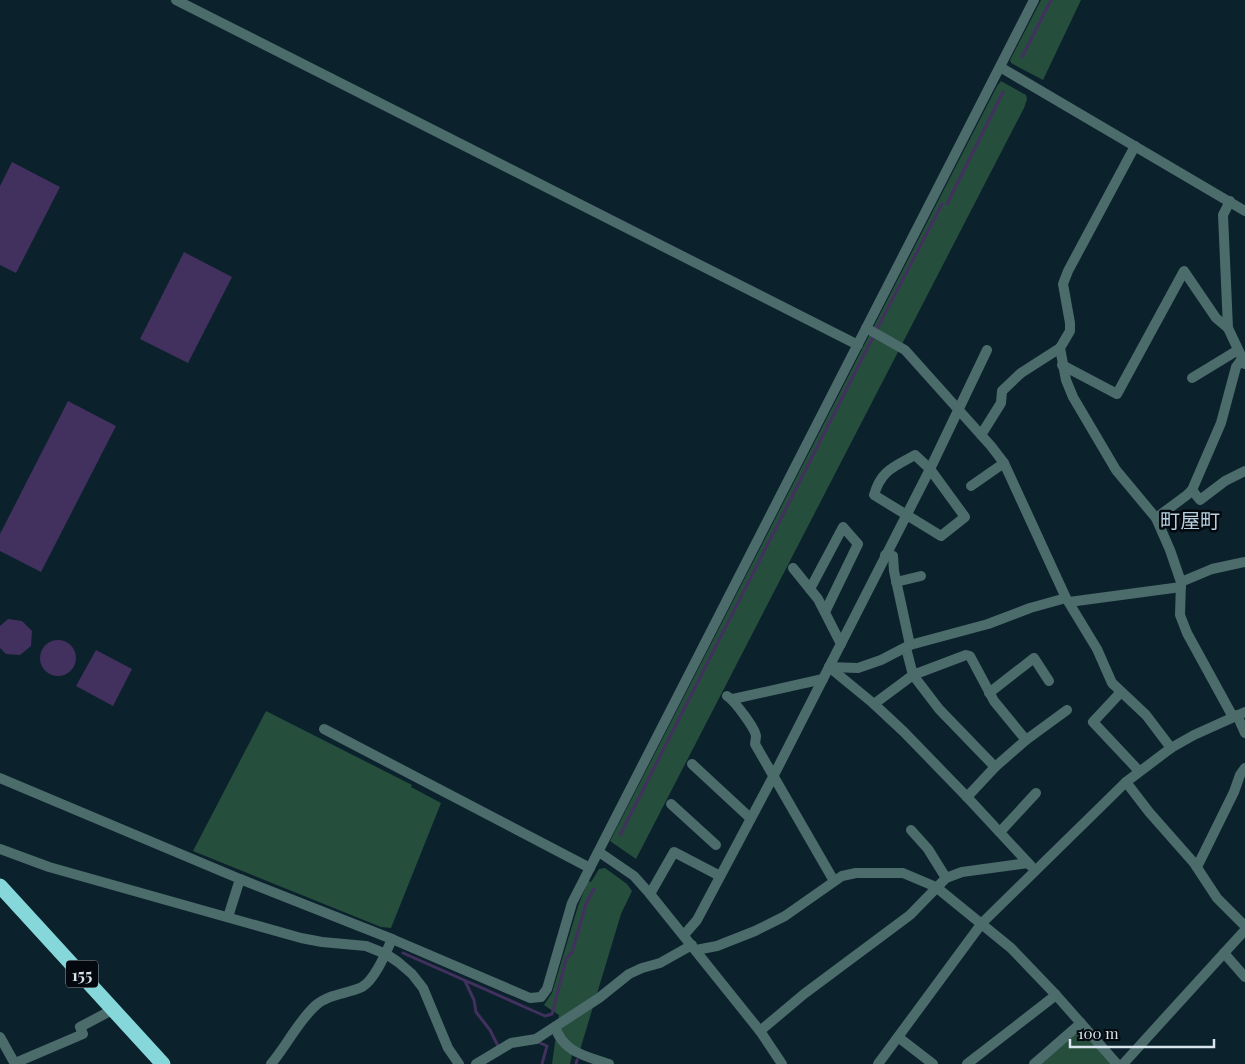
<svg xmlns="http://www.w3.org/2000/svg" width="1245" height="1064" font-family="'Playfair Display','Noto Sans JP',serif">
<rect width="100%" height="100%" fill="#0b212c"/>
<g fill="#264e3d">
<polygon points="1041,0 1081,0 1043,80 1011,63 1010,60"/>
<polygon points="1001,81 1026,95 1027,99 1024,108 636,859 610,841 997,86"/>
<polygon points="266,711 412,785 411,787 441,803 391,928 381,927 193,851"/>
<polygon points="605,868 627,884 632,891 621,914 580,1050 572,1055 570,1064 552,1064 559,1015 544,1005 552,993 578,906 588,881 591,882 599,869"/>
<polygon points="1081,1029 1111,1064 1039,1064"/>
</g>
<g fill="#42305e">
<polygon points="12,162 60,187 16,273 0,265 0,186"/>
<polygon points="184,252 232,277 188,363 140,339"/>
<polygon points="68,401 116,426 41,572 0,551 0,534"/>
<polygon points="8,619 22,621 32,631 31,646 20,655 6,654 0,648 0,626"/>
<circle cx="58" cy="658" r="18"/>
<polygon points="96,650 132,669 113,706 76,686"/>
</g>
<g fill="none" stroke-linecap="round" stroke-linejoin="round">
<g stroke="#42305e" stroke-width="3">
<polyline points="1022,57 1051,0"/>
<polyline points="947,204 1003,92"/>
<polyline points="877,329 942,204"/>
<polyline points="620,835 873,337"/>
<polyline points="403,953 545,1016 552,1014 566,959 572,952 586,904 594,889"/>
<polyline points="465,981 474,1000 476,1012 490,1030 498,1046"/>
<polyline points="538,1042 547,1046 542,1064"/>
<polyline points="576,1064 577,1060"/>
</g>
<g stroke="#4c6b6b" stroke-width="10">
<polyline points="176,0 858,345"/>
<polyline points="1000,67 1245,211"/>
<polyline points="1135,146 1068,271 1063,284 1070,323 1070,331 1060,348 1066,380 1073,397 1116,470 1156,518 1170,550 1181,582 1180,615 1187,633 1233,717"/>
<polyline points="1230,201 1223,215 1228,328 1245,364"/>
<polyline points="866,328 905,350 991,446 1004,463 1066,598 1097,649 1112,683 1146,715 1171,748"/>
<polyline points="1062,365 1117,394 1184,271 1216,318 1228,328"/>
<polyline points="1192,378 1238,350"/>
<polyline points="981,435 1001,403 1002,391 1021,373 1060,348"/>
<path d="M915 455 930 469 965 517 941 536 874 495C881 470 894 467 915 455Z"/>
<polyline points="971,486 1004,463"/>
<polyline points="1192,490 1200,500 1225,481 1245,471"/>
<polyline points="1156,518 1187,495 1192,490 1221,423 1236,367 1242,359"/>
<polyline points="885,555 893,556 894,571 910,645"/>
<polyline points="793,568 818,599 841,644"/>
<polyline points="896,582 921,576"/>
<polyline points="1181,582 1212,569 1245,562"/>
<polyline points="810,589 843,527 858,544 825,612"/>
<polyline points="1069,602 1181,587"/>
<polyline points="906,648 913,675 966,655 970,656 994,701 1026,740"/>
<polyline points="829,667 874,704 904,732 967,797 1031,866"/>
<polyline points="829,667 858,668 881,660 910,645 988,624 1030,608 1066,598"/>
<polyline points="1121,692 1093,722 1139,771"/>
<polyline points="989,693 1034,658 1049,681"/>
<path d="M727 696C734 700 755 728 756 736 756 739 755 742 755 744L834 881"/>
<polyline points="733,699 823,679"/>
<polyline points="874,704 913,675 939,709 995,767"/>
<polyline points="1237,715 1245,733"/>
<polyline points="324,729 590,868"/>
<polyline points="692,764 748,816"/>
<polyline points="0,778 240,879 392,939 530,998 541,997 547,989 572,903 1034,0"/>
<polyline points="1126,782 1149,812 1194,863 1217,898 1245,926"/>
<polyline points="967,797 995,767 1026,740 1067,710"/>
<polyline points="671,804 716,845"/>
<polyline points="911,830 928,849 946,878"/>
<polyline points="1000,832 1036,793"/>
<polyline points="0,849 49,867 301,938 322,942 366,946 386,954 398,962 412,974 423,988 448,1048 459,1064"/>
<polyline points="599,852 634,876 650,894 760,1031 782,1064"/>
<polyline points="1197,867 1234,792 1240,775 1245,768"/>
<polyline points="650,894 674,852 720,876"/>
<polyline points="228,917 240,879"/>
<polyline points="684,935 697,920 774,775 930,469 987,350"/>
<polyline points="696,950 717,946 755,931 785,916 842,876 856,873 903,873 936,887 1011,948 1056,995 1117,1064"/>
<polyline points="1224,953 1245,977"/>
<path d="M555 1027C564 1053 586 1056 609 1064"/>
<polyline points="760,1031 804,994 910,915 946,878 962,872 1028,863"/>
<polyline points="0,1037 15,1064"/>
<polyline points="898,1037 933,1064"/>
<polyline points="15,1063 83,1034 80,1027 114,1009"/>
<path d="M271 1064C287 1045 297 1023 315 1006 328 994 347 994 362 987 375 980 386 952 392 939"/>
<polyline points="476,1064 511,1043 536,1039 599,998 629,974 642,968 660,963 692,945"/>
<polyline points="878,1064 982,923 1126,782 1171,748 1194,735 1245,712"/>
<polyline points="967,1064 1056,995"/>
<polyline points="1034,1064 1081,1023"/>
<polyline points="1123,1064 1245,930"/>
</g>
<polyline stroke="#86d7da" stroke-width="15" points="0,886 163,1064"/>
</g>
<g text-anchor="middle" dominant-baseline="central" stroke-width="5" stroke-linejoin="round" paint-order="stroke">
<rect fill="#03090e" stroke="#98a3aa" stroke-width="1" x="66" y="960.5" width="32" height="27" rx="4"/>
<g font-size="16" font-weight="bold" fill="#d8e5ed">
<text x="82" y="974">155</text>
</g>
<g font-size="20" fill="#b7d1e0" stroke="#03090e">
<text x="1190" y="519">町屋町</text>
</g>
</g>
<path d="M1070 1039v8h144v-8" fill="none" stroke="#d8e5ed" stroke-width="2.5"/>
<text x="1078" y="1039" font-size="15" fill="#d8e5ed" stroke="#03090e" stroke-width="4" paint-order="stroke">100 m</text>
</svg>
